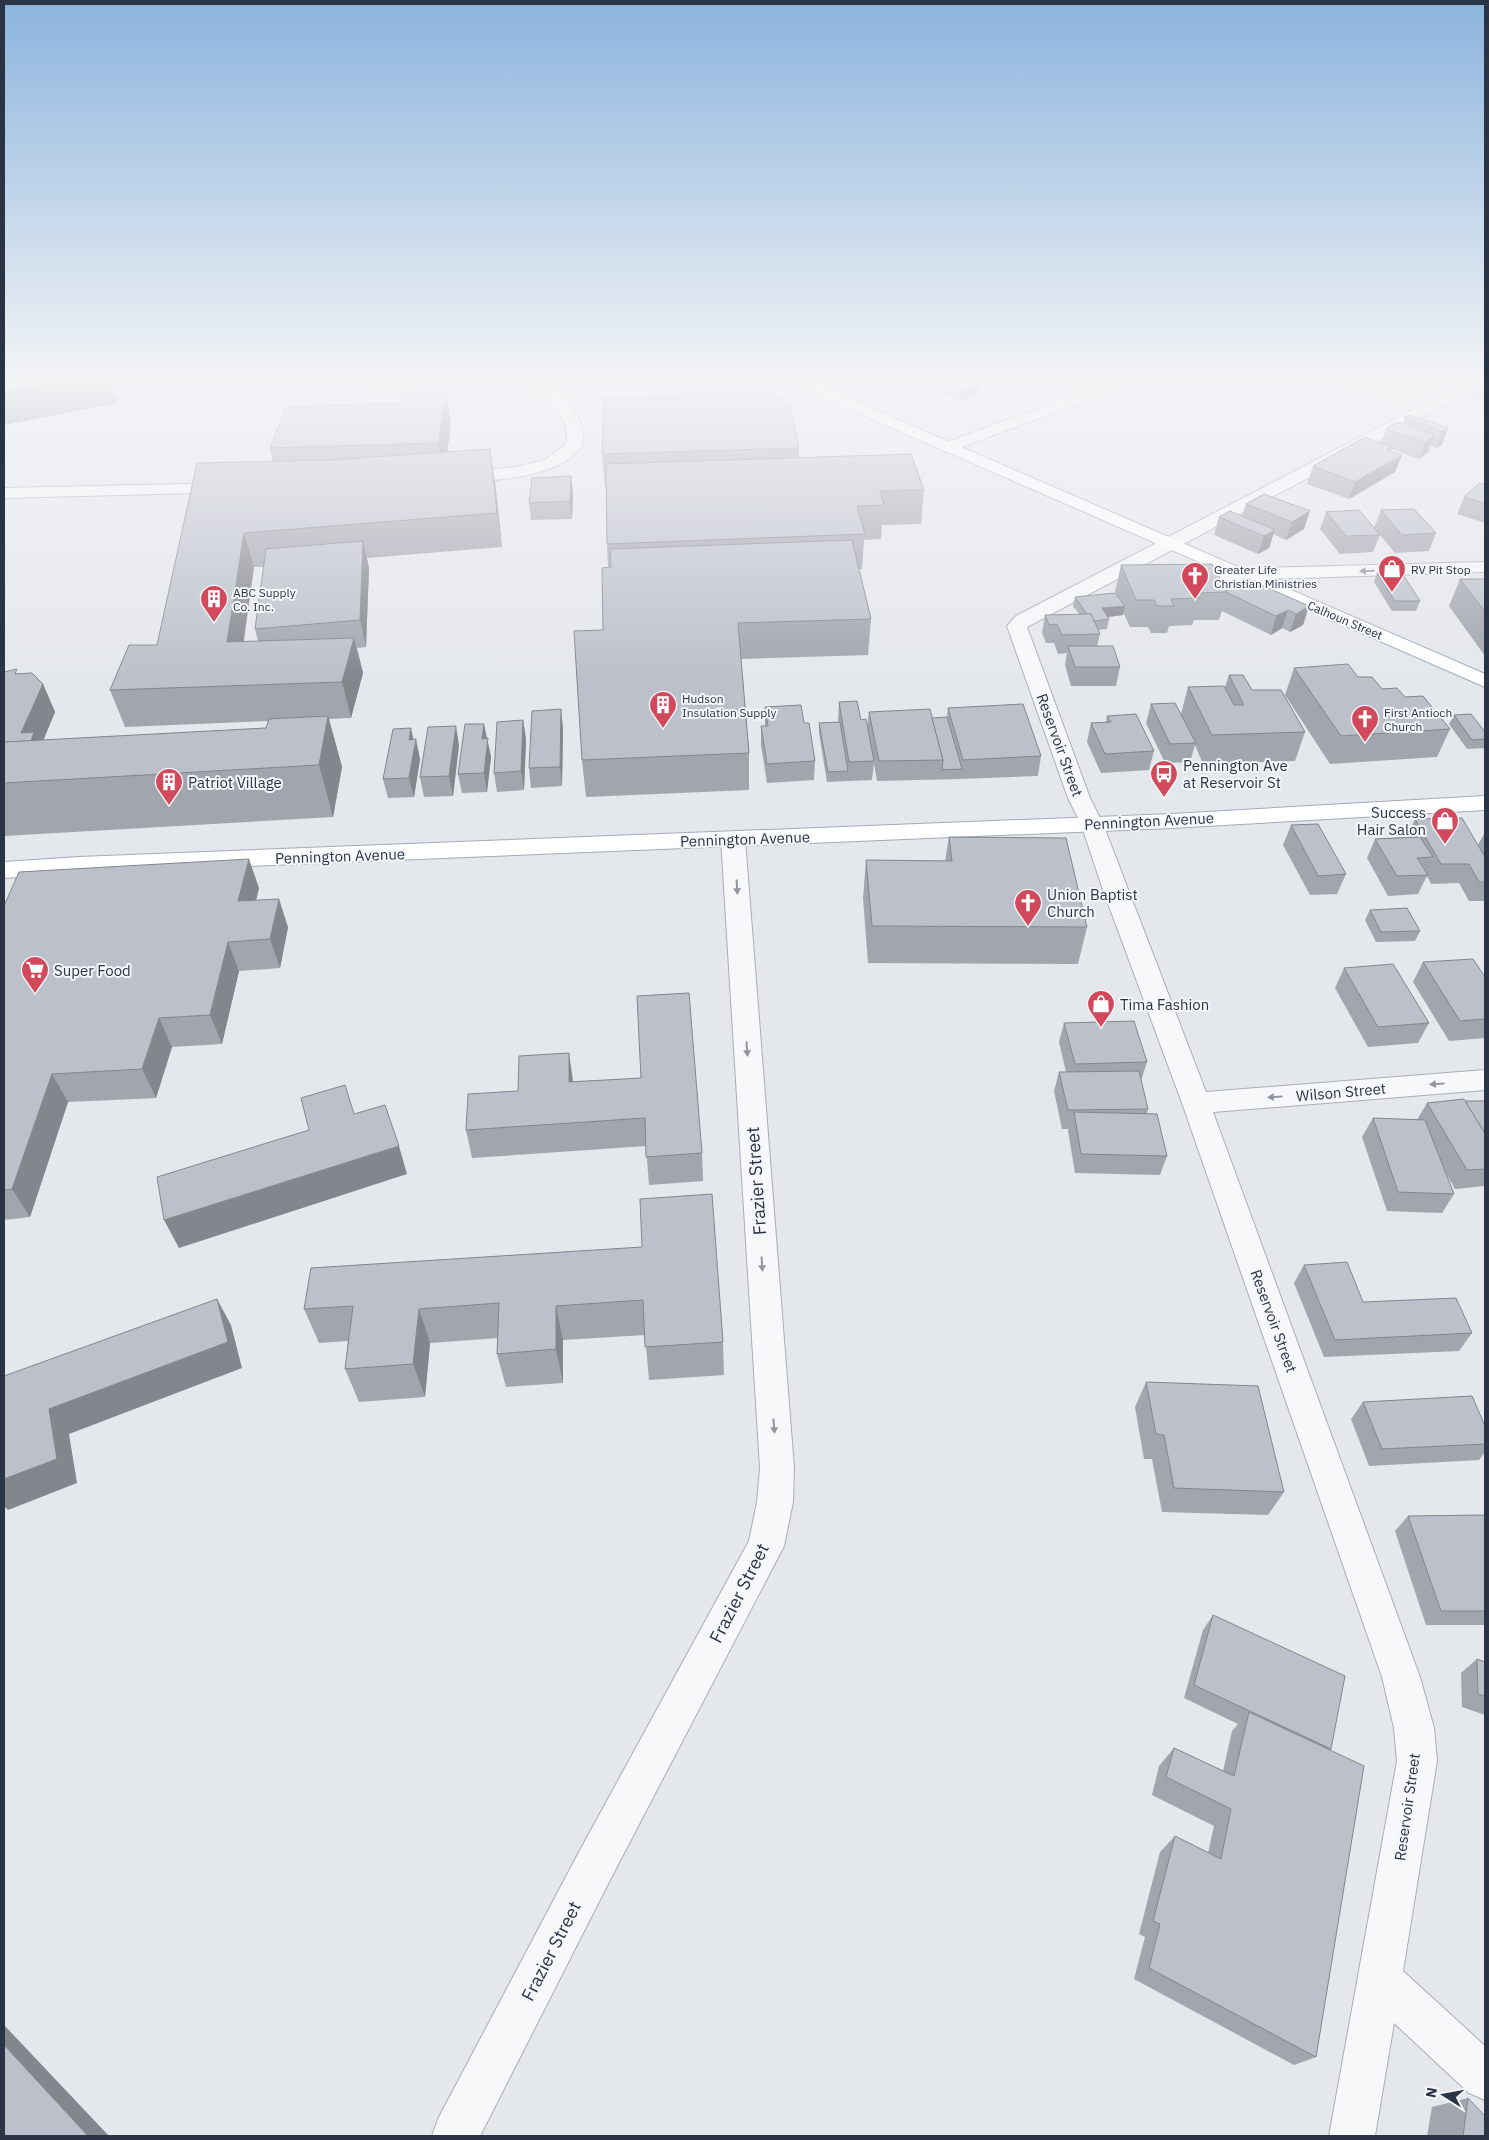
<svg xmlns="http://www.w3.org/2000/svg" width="1489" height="2140" font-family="'IBM Plex Sans',sans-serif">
<rect width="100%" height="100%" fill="#e4e7ec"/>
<g fill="#c9d6c5">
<polygon points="369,379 464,379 381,396"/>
<polygon points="1330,379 1449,379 1402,405"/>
</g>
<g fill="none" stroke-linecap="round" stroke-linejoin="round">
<defs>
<g id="minor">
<path d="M505 379C512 379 521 377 528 379 558 388 588 413 582 446 559 479 495 479 458 484L452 483 450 479 452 475 458 474 515 467 545 460 566 444C572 414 547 398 522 387 516 385 508 384 505 379Z"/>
<polygon points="1118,379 1138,379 1136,382 954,450 942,450 940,447 942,444"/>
<polygon points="1472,379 1485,379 1485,384 1027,627 1090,798 1103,824 1206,1092 1485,1070 1485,1090 1213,1112 1420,1677 1434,1728 1437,1761 1403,1971 1485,2046 1485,2100 1469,2093 1394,2023 1375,2136 1329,2136 1397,1761 1394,1728 1382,1677 1182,1103 1103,890 1081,824 1068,798 1007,626 1016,616"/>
<polygon points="230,483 236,484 238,488 236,492 4,498 4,488"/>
<polygon points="1485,562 1485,572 1180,582 1173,580 1171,576 1173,572 1180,570"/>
<polygon points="733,832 741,834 745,839 794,1468 793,1502 784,1546 609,1882 480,2136 432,2136 438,2119 579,1852 749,1541 757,1502 760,1468 721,839 725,834"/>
</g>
<g id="primary">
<polygon points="785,379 804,379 1485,674 1485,687 787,382"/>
<polygon points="1485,796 1485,810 1172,828 79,873 4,878 4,862 79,857 1172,814"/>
</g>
</defs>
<use href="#minor" stroke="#a9aeb7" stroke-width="2"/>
<use href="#primary" stroke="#a3abb8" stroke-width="2"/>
<use href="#minor" fill="#f7f8fa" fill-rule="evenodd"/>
<use href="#primary" fill="#fff" fill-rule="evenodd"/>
</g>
<g fill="#a1a5ae" fill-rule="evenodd">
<polygon points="885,379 908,379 897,383"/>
<polygon points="914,379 963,379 979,385 978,393 961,400 927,387 928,381 924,383"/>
<polygon points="1477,379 1485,379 1485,400 1470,396"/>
<polygon points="1405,417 1448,428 1442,445 1436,448 1430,446 1428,452 1419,459 1391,449 1390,451 1395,472 1349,499 1307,484 1313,466 1381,443 1386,429 1403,424"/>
<path d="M451 424 447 452 495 482 502 547 367 558 369 568 366 647 357 648 363 673 351 718 329 719 342 767 333 817 4 836V672L19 674 43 684 55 712 43 740 266 728 268 721 125 727 110 690 157 645 273 462 270 448ZM254 567H264L255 629 258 641H244Z"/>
<polygon points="799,448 799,458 924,490 921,524 882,525 881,539 864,540 862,569 859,569 871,619 868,655 741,659 749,753 749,790 586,797 582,760 603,630 608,567 607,544 606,487 605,487 602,454"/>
<polygon points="571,476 573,494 572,519 531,520 529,503"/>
<polygon points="1485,485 1485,523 1457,514 1464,497"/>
<polygon points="1264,494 1304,529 1286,540 1273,534 1269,548 1258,554 1214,535 1219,517 1242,516 1246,504"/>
<polygon points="1381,510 1436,533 1429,551 1395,553 1374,528"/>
<polygon points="1326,512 1380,535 1373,552 1340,554 1320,529"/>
<polygon points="1121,565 1226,591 1309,606 1303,625 1290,632 1282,628 1271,635 1222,611 1219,620 1194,620 1192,625 1169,626 1167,633 1151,633 1148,627 1130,627 1123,612 1123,615 1108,617 1109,619 1107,629 1098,630 1100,634 1097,646 1120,667 1116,686 1071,686 1065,665 1067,653 1058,654 1054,643 1046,643 1042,633 1045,615 1079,614 1073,606 1075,597 1117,595 1115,592"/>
<polygon points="1377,573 1420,601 1416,611 1392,611 1374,582"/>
<polygon points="1460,579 1485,579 1485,656 1449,606"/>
<polygon points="1294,668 1358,677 1382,689 1405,697 1450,729 1437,757 1330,764 1285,695"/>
<polygon points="1229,675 1252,690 1305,732 1295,761 1203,764 1195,745 1190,762 1165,763 1146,723 1151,704 1181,714 1188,687 1225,687"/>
<polygon points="839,702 861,720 867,728 869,712 932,718 947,717 948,708 1041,756 1038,776 960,779 877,781 874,763 872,780 827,782 819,733 819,723 838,722"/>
<polygon points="765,707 804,723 815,761 814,780 767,783 761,745 761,726 765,726"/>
<polygon points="1454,715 1485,732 1485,748 1467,749 1449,724"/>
<polygon points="1107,716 1154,751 1149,770 1101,773 1087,742 1091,723 1106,722"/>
<polygon points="523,720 526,739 524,790 497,792 494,773"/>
<polygon points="563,728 562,786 531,788 529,768"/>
<polygon points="487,738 491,757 487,792 462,793 458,774"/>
<polygon points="413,739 420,759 414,797 388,798 383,779"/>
<polygon points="459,745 453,796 424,797 420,777"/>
<polygon points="1415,819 1478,845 1485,832 1485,901 1469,901 1459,883 1431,884 1427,876 1418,894 1388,896 1367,858 1375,839 1407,837"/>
<polygon points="1291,825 1346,874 1337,894 1310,895 1283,845"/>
<polygon points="949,837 1087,927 1078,964 868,963 863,898 866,860 945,861"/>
<polygon points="259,888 256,900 288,927 280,968 239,971 222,1044 172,1047 156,1098 68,1102 30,1217 4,1220 4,906"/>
<polygon points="1370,910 1420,931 1415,941 1376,942 1365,920"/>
<polygon points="1423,962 1485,977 1485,1038 1449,1041 1413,982"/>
<polygon points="1344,968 1429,1023 1418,1043 1368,1047 1335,988"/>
<polygon points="1064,1023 1147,1062 1141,1081 1148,1109 1147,1113 1167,1156 1160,1175 1075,1173 1068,1131 1069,1129 1062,1129 1054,1091 1059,1072 1066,1072 1059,1042"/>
<polygon points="641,1078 702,1153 703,1181 649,1185 646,1146 472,1158 466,1130 518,1091 573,1082"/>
<polygon points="1466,1101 1485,1101 1485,1186 1455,1189 1445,1171 1454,1194 1442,1213 1387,1211 1362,1137 1373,1118 1417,1120 1427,1103 1466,1102"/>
<polygon points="642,1247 723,1342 724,1375 649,1380 645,1335 563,1340 563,1383 506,1387 497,1354 498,1338 430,1343 425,1397 359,1402 345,1369 348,1341 319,1343 304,1309"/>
<polygon points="1304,1265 1363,1302 1472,1333 1459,1351 1324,1357 1294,1283"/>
<polygon points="1146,1382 1284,1492 1268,1515 1162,1512 1152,1459 1144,1459 1135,1407"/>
<polygon points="1363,1402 1485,1426 1485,1452 1479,1460 1369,1466 1351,1419"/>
<polygon points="1485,1515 1485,1625 1426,1625 1395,1531 1408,1516"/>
<polygon points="1213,1615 1331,1749 1331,1750 1316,2057 1294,2065 1134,1979 1145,1937 1139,1934 1160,1852 1175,1836 1208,1853 1214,1826 1152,1795 1159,1766 1174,1748 1223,1771 1232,1731 1238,1724 1184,1698 1203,1630"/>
<polygon points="1477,1659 1485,1662 1485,1715 1462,1707 1461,1673"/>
<polygon points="1468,2098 1485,2136 1427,2136 1432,2107"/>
</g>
<g fill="#83868d">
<polygon points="69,379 110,379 118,403 4,425 4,391"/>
<polygon points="897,379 908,379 897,383"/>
<polygon points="924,379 928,379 928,381 924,383"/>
<polygon points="979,385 978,393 961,400 962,392"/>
<polygon points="446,392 451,424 444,475 438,443"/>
<polygon points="1448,428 1442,445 1436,448 1442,431"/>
<polygon points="1435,435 1428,452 1419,459 1425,442"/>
<polygon points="1392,447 1386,464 1402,455 1395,472 1349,499 1355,482 1387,450"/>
<polygon points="490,449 495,482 502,547 497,513"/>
<polygon points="571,476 573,494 572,519 570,501"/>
<polygon points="1310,511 1304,529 1286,540 1292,522"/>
<polygon points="1275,530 1269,548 1258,554 1264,536"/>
<polygon points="244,533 254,567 238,678 227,642"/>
<polygon points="363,541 369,568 366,647 360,620"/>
<polygon points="1125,606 1123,615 1100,618 1102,608"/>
<polygon points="1309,606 1303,625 1290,632 1296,614"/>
<polygon points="1288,610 1282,628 1271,635 1276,616"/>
<polygon points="354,638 363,673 351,718 342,682"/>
<polygon points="43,684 55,712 41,746 47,760 21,733"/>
<polygon points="561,709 563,728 562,786 560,767"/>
<polygon points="328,716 342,767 333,817 319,765"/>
<polygon points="523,720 526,739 524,790 521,771"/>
<polygon points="484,724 491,757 487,792 484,773 482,739"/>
<polygon points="456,726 459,745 453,796 449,776"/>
<polygon points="411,728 415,747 416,739 420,759 414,797 409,778 409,740"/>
<polygon points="249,859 259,888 249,929 238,901"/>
<polygon points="279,899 288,927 280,968 270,939"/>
<polygon points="228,942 239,971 222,1044 210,1015"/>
<polygon points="159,1018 172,1047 156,1098 142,1069"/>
<polygon points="569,1053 573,1081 574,1110 569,1082"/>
<polygon points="52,1074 68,1102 30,1217 12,1189"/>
<polygon points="399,1146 407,1174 179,1248 164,1220"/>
<polygon points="217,1299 231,1325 242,1368 69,1434 77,1483 8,1510 4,1506 4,1479 49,1409"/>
<polygon points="556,1306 563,1340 563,1383 556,1349"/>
<polygon points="419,1309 430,1343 425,1397 413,1364"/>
<polygon points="4,2025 109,2136 88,2136 4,2045"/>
</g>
<g fill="#bbc0ca" stroke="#83868d">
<polygon points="4,379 69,379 4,391"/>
<polygon points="929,379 963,379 979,385 962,392"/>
<polygon points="1477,379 1485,379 1485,381"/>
<polygon points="446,392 438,443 270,448 286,407 400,403 402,394"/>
<polygon points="769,393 790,404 799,448 602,454 604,397"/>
<polygon points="1411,415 1448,428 1442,431 1405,417"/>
<polygon points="1397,422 1435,435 1425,442 1386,429"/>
<polygon points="1365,437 1392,447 1387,450 1402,455 1355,482 1313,466"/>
<polygon points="490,449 497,513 244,533 227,642 354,638 342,682 110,690 129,645 157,645 197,463 330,460"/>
<polygon points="911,454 924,490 880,491 884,505 857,506 865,534 607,544 606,464"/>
<polygon points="571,476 570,501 529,503 532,478"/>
<polygon points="1480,483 1485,485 1485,503 1464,497"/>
<polygon points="1264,494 1310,511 1292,522 1246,504"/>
<polygon points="1414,509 1436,533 1402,535 1381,510"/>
<polygon points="1359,510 1380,535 1346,536 1326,512"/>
<polygon points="1230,511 1275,530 1264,536 1219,517"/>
<polygon points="852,540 871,619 738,623 749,753 582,760 574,631 603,630 602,568 611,567 610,549"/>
<polygon points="363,541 360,620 255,629 266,549"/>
<polygon points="1212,564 1227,592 1197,593 1199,598 1171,599 1174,606 1157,606 1154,600 1136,600 1121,565"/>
<polygon points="1377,573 1402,573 1420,601 1395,601"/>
<polygon points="1248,579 1309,606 1296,614 1288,610 1276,616 1226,592 1227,592 1226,591"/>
<polygon points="1460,579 1485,579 1485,612"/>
<polygon points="1115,593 1125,606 1102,608 1109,619 1094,621 1091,614 1087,614 1075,597"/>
<polygon points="1091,614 1100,634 1062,635 1057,624 1049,625 1045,615"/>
<polygon points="1068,646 1113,646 1120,667 1075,667"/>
<polygon points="1348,664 1358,677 1372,677 1382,689 1397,688 1405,697 1423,696 1450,729 1341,736 1294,668"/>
<polygon points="17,669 15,674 32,673 43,684 21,733 34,732 31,741 4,742 4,672"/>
<polygon points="1229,675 1243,675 1252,690 1281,690 1305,732 1212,735 1188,687 1224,686 1234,705 1244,705"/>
<polygon points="857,701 861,720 866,719 874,761 849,762 839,702"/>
<polygon points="1175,703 1196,743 1170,744 1151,704"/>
<polygon points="1023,704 1041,756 963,760 948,708"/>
<polygon points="801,705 804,723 809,723 815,761 767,764 761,726 768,726 765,707"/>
<polygon points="561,709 560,767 529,768 532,711"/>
<polygon points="930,709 943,760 879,761 869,712"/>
<polygon points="1136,714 1154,751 1105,754 1091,723 1111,722 1107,716"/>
<polygon points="1471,714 1485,732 1485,739 1472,740 1454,715"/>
<polygon points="328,716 319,765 4,783 4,742 266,728 269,719"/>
<polygon points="947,717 962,769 942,770 943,760 932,718"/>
<polygon points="523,720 521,771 494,773 497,722"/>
<polygon points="840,722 848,771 828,772 819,723"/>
<polygon points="465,724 484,724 482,739 488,738 484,773 458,774"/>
<polygon points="456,726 449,776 420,777 428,727"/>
<polygon points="411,728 409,740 416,739 409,778 383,779 393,729"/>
<polygon points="1462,818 1485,857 1485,882 1479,882 1469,864 1441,864 1415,819"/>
<polygon points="1318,824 1346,874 1318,876 1291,825"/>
<polygon points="949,837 1066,838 1087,927 872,926 866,860 952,861"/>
<polygon points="1420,837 1433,857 1417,858 1428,875 1397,876 1375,839"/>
<polygon points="249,859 238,901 279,899 270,939 228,942 210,1015 159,1018 142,1069 52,1074 12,1189 4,1190 4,906 19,872"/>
<polygon points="1407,908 1420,931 1381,932 1370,910"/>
<polygon points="1473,959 1485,977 1485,1019 1460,1021 1423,962"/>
<polygon points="1393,964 1429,1023 1378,1027 1344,968"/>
<polygon points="689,993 702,1153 646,1157 645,1118 466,1130 468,1094 518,1091 519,1056 569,1053 569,1082 641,1078 637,996"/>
<polygon points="1134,1021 1147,1062 1075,1064 1064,1023"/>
<polygon points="1139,1071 1148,1109 1068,1110 1059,1072"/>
<polygon points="345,1085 354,1114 385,1105 399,1146 164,1220 157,1177 309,1130 301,1098"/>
<polygon points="1464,1099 1485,1133 1485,1169 1467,1170 1427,1103"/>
<polygon points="1466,1101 1485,1101 1485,1133 1468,1106"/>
<polygon points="1074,1112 1157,1114 1167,1156 1081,1154"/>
<polygon points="1373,1118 1425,1120 1454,1194 1398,1192"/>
<polygon points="712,1194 723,1342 645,1347 643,1300 556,1306 556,1349 497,1354 499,1303 419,1309 413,1364 345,1369 353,1306 304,1309 311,1268 642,1247 640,1199"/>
<polygon points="1347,1262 1363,1302 1456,1298 1472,1333 1335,1340 1304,1265"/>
<polygon points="217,1299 228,1342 49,1409 57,1459 4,1479 4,1376"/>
<polygon points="1146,1382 1258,1386 1284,1492 1174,1488 1164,1435 1156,1434"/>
<polygon points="1472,1396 1485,1426 1485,1444 1382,1449 1363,1402"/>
<polygon points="1485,1515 1485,1611 1441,1611 1408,1516"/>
<polygon points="1213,1615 1345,1676 1331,1749 1194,1685"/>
<polygon points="1477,1659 1485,1662 1485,1696 1478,1694"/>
<polygon points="1249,1712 1364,1766 1316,2057 1149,1968 1160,1924 1153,1921 1175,1836 1221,1859 1231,1809 1166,1777 1174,1748 1234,1776"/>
<polygon points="4,2045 88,2136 4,2136"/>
<polygon points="1468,2098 1485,2116 1485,2136 1463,2136"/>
</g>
<defs><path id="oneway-solid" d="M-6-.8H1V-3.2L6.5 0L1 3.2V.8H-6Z" transform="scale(1.25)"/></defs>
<g fill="#9196a0">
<use href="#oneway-solid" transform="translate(1367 571) rotate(178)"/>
<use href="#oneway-solid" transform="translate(737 887) rotate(87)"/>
<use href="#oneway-solid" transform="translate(747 1049) rotate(86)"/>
<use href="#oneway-solid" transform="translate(1437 1084) rotate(176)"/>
<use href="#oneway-solid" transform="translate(1275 1097) rotate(176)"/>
<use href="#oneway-solid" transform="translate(762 1264) rotate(86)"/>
<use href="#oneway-solid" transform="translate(774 1426) rotate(85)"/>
</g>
<linearGradient id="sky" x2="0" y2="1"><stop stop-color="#8bb4dd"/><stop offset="0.56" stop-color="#f3f4f6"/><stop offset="1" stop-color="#f3f4f6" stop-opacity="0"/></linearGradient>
<rect width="1489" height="678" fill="url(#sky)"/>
<defs>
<symbol id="shop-pin" viewBox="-11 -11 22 30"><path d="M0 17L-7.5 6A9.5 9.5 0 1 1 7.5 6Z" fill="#d1495b" stroke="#f4f6f9"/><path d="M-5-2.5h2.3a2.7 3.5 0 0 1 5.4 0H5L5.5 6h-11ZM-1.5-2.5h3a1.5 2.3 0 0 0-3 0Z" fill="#fff"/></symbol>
<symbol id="church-pin" viewBox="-11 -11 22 30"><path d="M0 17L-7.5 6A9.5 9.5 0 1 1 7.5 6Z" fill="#d1495b" stroke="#f4f6f9"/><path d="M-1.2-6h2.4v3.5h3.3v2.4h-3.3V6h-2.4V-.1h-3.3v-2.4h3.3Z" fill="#fff"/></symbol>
<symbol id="building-pin" viewBox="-11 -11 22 30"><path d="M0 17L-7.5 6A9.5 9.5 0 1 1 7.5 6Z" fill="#d1495b" stroke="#f4f6f9"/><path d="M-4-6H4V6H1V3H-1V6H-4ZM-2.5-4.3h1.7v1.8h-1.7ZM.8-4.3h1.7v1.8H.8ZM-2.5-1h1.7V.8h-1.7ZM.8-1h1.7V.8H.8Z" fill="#fff"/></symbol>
<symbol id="bus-pin" viewBox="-11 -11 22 30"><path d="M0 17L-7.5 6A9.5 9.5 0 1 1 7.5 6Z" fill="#d1495b" stroke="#f4f6f9"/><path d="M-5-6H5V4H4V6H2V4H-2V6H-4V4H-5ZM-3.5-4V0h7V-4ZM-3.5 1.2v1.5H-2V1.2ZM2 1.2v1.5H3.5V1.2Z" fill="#fff"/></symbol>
<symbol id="supermarket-pin" viewBox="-11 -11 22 30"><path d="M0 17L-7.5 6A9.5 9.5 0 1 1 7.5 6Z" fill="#d1495b" stroke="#f4f6f9"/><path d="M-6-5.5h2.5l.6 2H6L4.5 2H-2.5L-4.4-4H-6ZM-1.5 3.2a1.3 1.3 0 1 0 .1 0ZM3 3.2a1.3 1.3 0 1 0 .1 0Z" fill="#fff"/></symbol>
</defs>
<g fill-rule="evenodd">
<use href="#shop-pin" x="1376" y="553" width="32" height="43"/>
<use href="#church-pin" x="1179" y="560" width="32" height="43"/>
<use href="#building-pin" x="198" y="583" width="32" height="43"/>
<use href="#building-pin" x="647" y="689" width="32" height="43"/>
<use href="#church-pin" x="1349" y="703" width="32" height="43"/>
<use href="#bus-pin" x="1148" y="758" width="32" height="43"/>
<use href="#building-pin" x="153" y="766" width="32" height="43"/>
<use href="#shop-pin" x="1429" y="805" width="32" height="43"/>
<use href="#church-pin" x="1012" y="887" width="32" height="43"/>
<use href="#supermarket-pin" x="19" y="954" width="32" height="43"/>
<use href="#shop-pin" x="1085" y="988" width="32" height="43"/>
</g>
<g text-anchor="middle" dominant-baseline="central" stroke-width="4" stroke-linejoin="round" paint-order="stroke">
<g font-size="12" fill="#2b3445" stroke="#f4f6f9" text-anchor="start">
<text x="1214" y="569">Greater Life<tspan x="1214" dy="14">Christian Ministries</tspan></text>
<text x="1411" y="569">RV Pit Stop</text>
<text x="233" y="592">ABC Supply<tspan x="233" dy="14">Co. Inc.</tspan></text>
<text x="682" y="698">Hudson<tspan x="682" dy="14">Insulation Supply</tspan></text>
<text x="1384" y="712">First Antioch<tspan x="1384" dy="14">Church</tspan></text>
</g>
<g font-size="12" fill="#2b3445" stroke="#f4f6f9">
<text transform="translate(1345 620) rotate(23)">Calhoun Street</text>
</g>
<g font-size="15" fill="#2b3445" stroke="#f4f6f9">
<text transform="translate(1060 745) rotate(70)">Reservoir Street</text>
<text transform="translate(1149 821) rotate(-3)">Pennington Avenue</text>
<text transform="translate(745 839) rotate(-2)">Pennington Avenue</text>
<text transform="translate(340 856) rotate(-2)">Pennington Avenue</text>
<text transform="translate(1341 1092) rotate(-5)">Wilson Street</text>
<text transform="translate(1274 1321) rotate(70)">Reservoir Street</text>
<text transform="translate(1407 1807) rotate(-82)">Reservoir Street</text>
</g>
<g font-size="15" fill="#2b3445" stroke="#f4f6f9" text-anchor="start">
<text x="1183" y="765">Pennington Ave<tspan x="1183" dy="17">at Reservoir St</tspan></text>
<text x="188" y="782">Patriot Village</text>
<text x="1426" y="812" text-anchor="end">Success<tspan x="1426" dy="17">Hair Salon</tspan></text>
<text x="1047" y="894">Union Baptist<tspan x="1047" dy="17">Church</tspan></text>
<text x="54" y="970">Super Food</text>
<text x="1120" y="1004">Tima Fashion</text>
</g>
<g font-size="18" fill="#2b3445" stroke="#f4f6f9">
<text transform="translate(756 1181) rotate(-94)">Frazier Street</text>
<text transform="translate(739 1593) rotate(-63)">Frazier Street</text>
<text transform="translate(551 1951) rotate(-63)">Frazier Street</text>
</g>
</g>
<rect width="1489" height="2140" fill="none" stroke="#2b3445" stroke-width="10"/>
<g transform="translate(1444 2095) rotate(281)" stroke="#f4f6f9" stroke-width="4" paint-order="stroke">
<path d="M0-4L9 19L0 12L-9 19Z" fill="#2b3445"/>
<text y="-8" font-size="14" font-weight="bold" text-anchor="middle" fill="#2b3445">N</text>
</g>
</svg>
